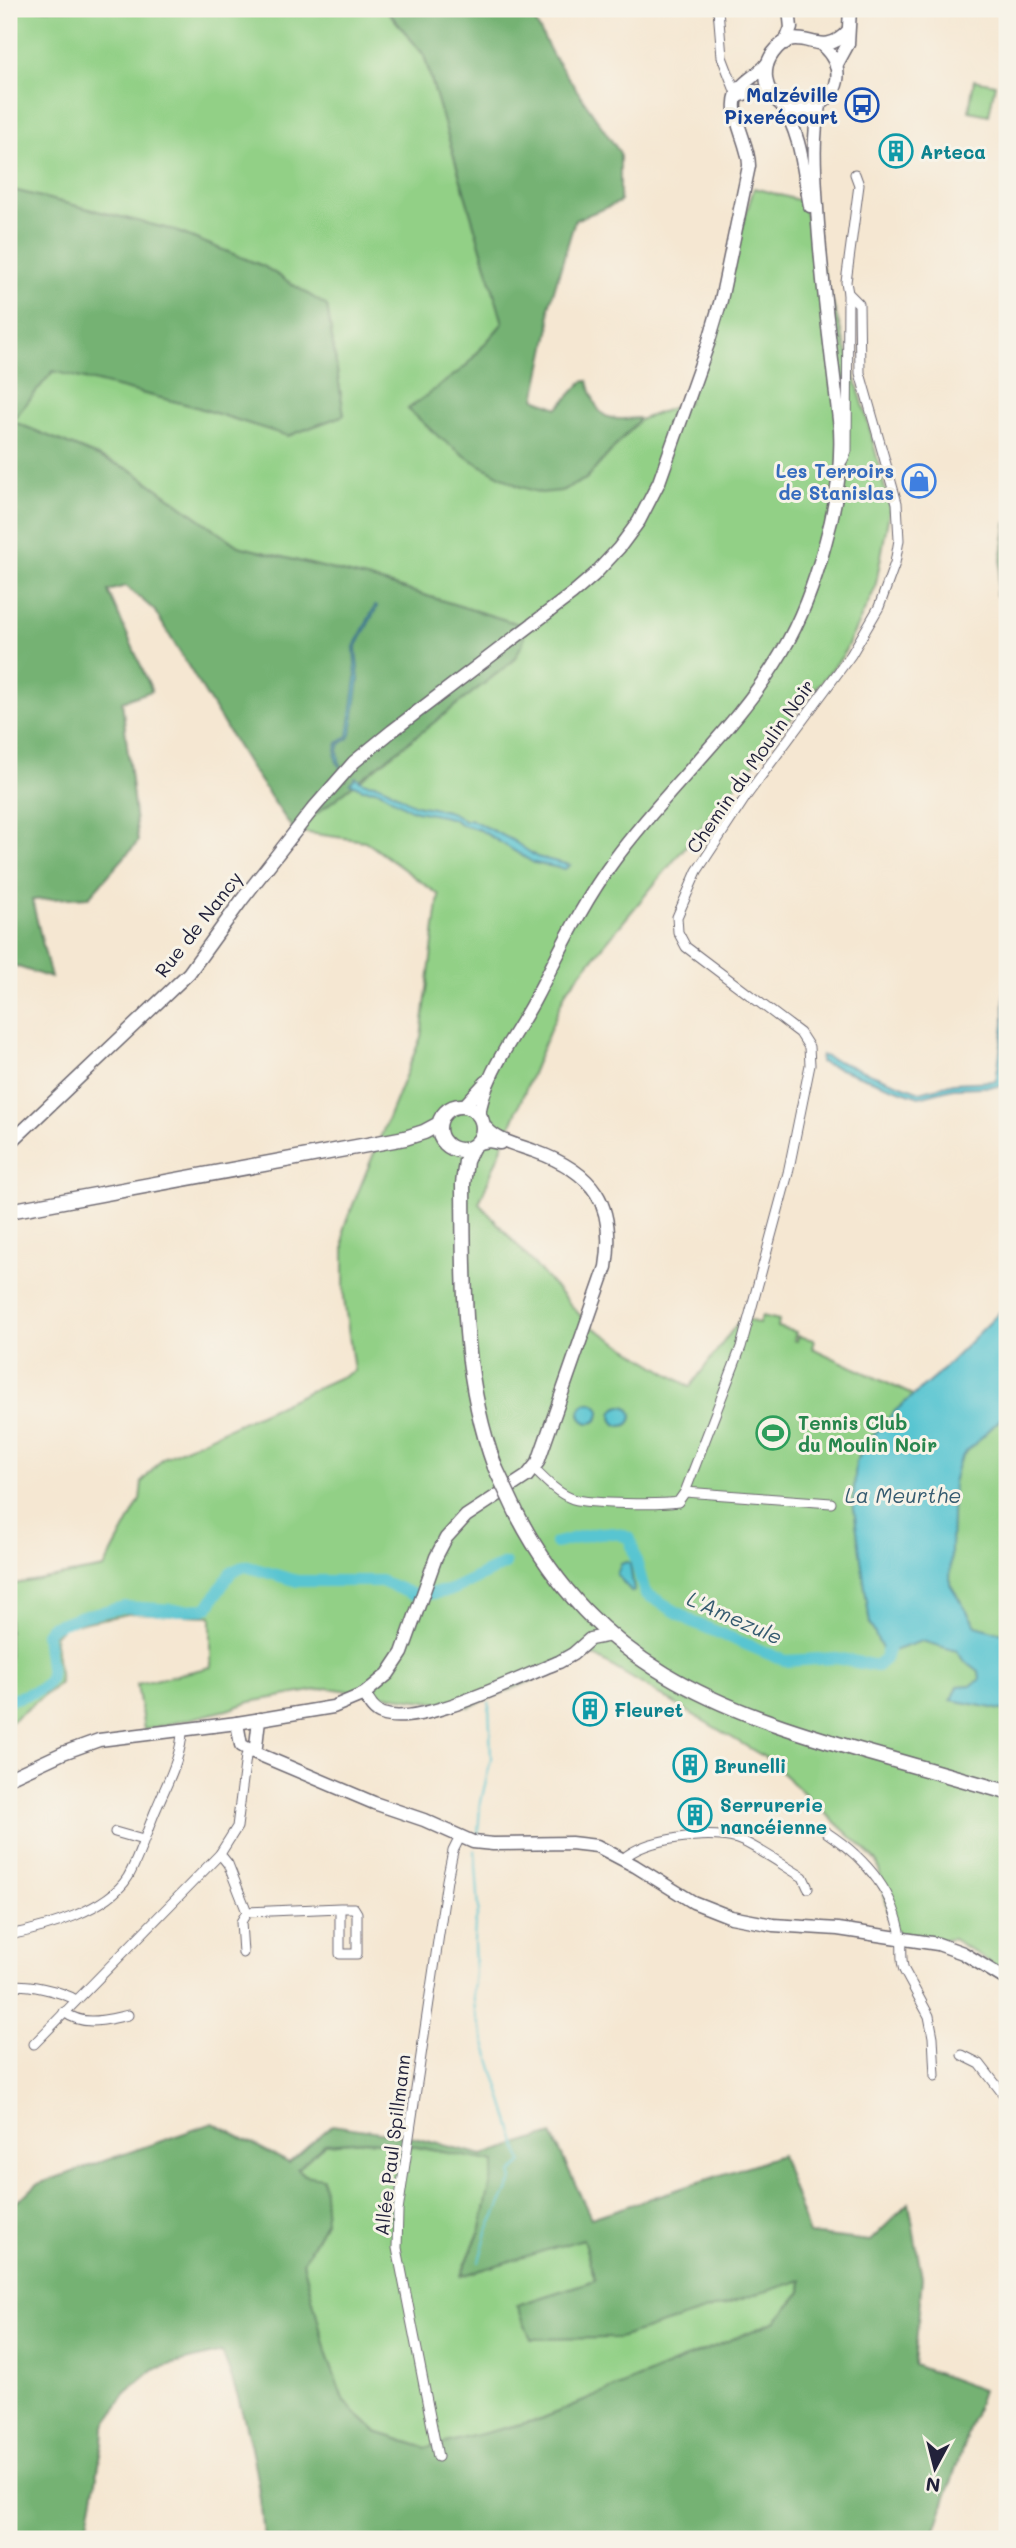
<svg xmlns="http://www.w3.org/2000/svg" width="1016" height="2548" font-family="Mali,sans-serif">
<rect width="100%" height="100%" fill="#f7f3e8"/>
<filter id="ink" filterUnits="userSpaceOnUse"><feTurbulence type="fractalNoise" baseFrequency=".0143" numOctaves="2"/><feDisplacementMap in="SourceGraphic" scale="14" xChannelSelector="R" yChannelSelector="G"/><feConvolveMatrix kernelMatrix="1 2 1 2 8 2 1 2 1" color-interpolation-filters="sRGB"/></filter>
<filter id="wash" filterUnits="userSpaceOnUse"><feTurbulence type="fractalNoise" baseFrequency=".00686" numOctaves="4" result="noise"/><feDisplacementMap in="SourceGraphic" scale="28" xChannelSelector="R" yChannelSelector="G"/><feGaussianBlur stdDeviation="1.57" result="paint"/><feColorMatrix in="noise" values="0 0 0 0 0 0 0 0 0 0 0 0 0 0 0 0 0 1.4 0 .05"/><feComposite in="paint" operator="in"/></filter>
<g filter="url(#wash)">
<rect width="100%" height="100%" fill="#f5e7d2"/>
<g fill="#92d086" stroke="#5a7960" stroke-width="2">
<polygon points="9,9 386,9 424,55 503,323 465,367 408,409 440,437 471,460 561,491 586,479 639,420 688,402 754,188 802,201 865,411 890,508 875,589 842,657 566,991 479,1203 588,1324 690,1387 742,1317 759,1324 762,1316 779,1320 778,1327 796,1332 794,1340 797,1341 798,1336 814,1340 812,1348 921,1399 1007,1338 1007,1973 953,1939 896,1945 877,1861 766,1758 593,1655 469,1707 328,1688 250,1702 231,1709 144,1730 137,1684 211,1667 211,1616 133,1613 65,1626 54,1635 60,1683 9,1723 9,1585 104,1568 140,1500 142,1482 163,1458 354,1371 344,1299 344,1227 421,1037 439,895 365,841 294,831 513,661 525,626 378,581 238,546 131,470 11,421 53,371 193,406 288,436 344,415 327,306 263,266 173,230 9,189"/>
<polygon points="974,80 995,84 989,115 969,111"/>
<polygon points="366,2141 396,2143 496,2162 481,2228 461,2275 583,2238 595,2280 517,2305 619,2338 802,2279 801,2292 776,2321 541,2419 426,2448 376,2432 344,2402 327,2355 303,2262 326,2221 305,2175 296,2169 325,2144"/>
</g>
<g fill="#75b273" stroke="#4c6a57" stroke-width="2" fill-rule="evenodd">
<path d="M386 9H529L552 54 620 153V202L575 220 549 307 550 327 535 399 558 408 582 382 588 381C597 415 601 422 638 418L639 420 586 479 561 491 541 493 518 486 471 460 440 438 408 409 465 367 503 323 424 55Z"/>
<polygon points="9,189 173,230 263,266 327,306 344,415 288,436 193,406 53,371 12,421 131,470 238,546 378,581 525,626 523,643 513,661 294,831 248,764 154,610 126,586 108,591 152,691 122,701 138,842 89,897 32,900 51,978 9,964"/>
<polygon points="1007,521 1007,606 996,595"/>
<path d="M213 2123 289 2163 332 2125 407 2136 483 2155 552 2134 591 2218 781 2155 809 2234 870 2241 909 2203 922 2278 914 2365 982 2390 932 2539H264C260 2477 245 2410 222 2352L154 2369 126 2393 104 2427 103 2444 85 2539H9V2208L38 2184ZM366 2141 396 2143 495 2162 481 2228 461 2276 583 2239 595 2280 517 2305 531 2339 619 2338 802 2280 801 2292 776 2321 541 2419 426 2448 376 2432 344 2402 327 2355 303 2262 326 2221 323 2178 305 2175 297 2169 325 2144Z"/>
</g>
<g fill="#59c5d1" stroke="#3e7486" stroke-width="2">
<path d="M375 606 377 607 356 648 359 680 351 735 349 738 340 744 338 751 340 767C334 760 335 751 338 743L348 736 356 679 354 647Z"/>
<path d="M356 777C367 787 370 781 382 786 390 789 410 804 416 805 432 809 451 808 464 821L470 819 512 840 537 857 570 865 565 869 534 863 480 830 462 825 453 819 442 816 411 810 378 790 362 789 350 783Z"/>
<polygon points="1007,963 1007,1035 1003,1080 1007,1081 1007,1086 953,1088 919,1097 820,1062 821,1055 920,1092 954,1083 996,1081 1004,1025 1004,989"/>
<polygon points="1007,1305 1007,1413 964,1454 958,1464 953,1483 950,1584 976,1626 1007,1635 1007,1711 951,1700 957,1686 971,1685 980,1680 979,1672 963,1660 957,1651 922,1641 887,1653 883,1651 870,1624 853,1502 856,1462 866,1444 895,1411 935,1377"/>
<circle cx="590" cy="1413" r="10"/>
<circle cx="622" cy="1416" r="10"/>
<polygon points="626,1562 630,1564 634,1590 632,1592 617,1575 621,1564"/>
</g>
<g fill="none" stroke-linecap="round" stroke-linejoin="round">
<g stroke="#59c5d1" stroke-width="2">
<polyline points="478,1836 480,1806 491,1759 489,1703"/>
<polyline points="475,1850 479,1910 475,1924 474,1941 475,1973 473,1990 475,2011 522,2162 511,2174 513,2179 487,2232 479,2261"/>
</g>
<g stroke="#59c5d1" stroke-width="12">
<path d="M556 1543C580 1538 608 1525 630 1539L645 1593 693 1622 786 1661 836 1658 877 1666 885 1659 889 1647 895 1639"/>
<path d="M9 1700C65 1684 49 1681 46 1633L51 1627 82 1616 124 1607 177 1610 204 1609 208 1607 231 1572 245 1566 297 1581H381L412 1594H426L449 1591 505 1564"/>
</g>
</g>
</g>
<g filter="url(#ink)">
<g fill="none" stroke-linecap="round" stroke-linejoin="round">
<defs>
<g id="street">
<polyline points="718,9 722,57 737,96"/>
<polyline points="843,460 847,451 848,293"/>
<path d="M534 1469C545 1480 558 1494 573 1499 591 1504 660 1505 678 1502L685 1492 741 1347 788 1173 810 1065 809 1047 800 1033 686 947 678 932 677 917 697 871 747 795 851 655 879 607 895 563 899 540 897 503 860 373 859 304 848 293 846 282 859 185 855 174"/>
<polyline points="685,1492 831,1503"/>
<polyline points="115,1832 143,1840"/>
<path d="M826 1832C864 1857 894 1890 901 1937 903 1949 900 1959 904 1970L929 2016 933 2037 935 2076"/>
<polyline points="220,1854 228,1864 247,1912 340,1908 354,1908 357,1913 357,1954 340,1954 340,1908"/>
<path d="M623 1859C645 1838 708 1831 737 1839 753 1844 787 1868 803 1877L808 1888"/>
<path d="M9 1935C45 1928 108 1910 128 1877 140 1856 147 1829 157 1807 167 1783 182 1756 182 1730"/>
<polyline points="243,1953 241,1922 247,1912"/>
<path d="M9 1986C26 1983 61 1991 76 2000"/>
<path d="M64 2012C84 2027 105 2020 128 2015"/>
<polyline points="34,2044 220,1854 237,1827 246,1756 251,1751"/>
<polyline points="962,2055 980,2064 1007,2099"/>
<polyline points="438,2457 397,2248 398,2211 447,1880 453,1851 460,1837"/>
</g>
<g id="secondary">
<polyline points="785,43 791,28 789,9"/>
<path d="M823 46C869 89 793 140 769 89 764 77 765 64 773 53 799 18 819 64 848 31"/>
<polyline points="836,66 848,44 850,9"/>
<polyline points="737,96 754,91 771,93"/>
<path d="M781 104C802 135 803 171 810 206"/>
<polyline points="464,1106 486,1082"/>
<path d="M479 1116C484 1073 517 1034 536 997 561 949 583 902 615 859 666 789 738 727 782 652 802 618 815 582 825 544 836 506 842 469 840 429 832 356 821 282 817 208 815 174 812 139 819 106"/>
<polyline points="477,1143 489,1141 500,1143"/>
<path d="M9 1144 189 973 241 901 312 810 354 762 392 731 572 594 594 575 619 548 639 521 659 482 708 344 721 300 749 166C750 142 722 107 742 86 750 77 760 73 767 64"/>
<path d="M364 1694C369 1702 373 1711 382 1714 420 1728 520 1677 559 1662L573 1654 590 1639 611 1635"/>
<polyline points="237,1723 241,1745 251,1751 374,1803 424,1820 473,1842 493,1844 571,1843 597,1846 635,1866 693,1902 731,1917 773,1925 838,1929 938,1944 963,1953 1007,1980"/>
<polyline points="251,1751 256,1746 259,1719"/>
<path d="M9 1778 63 1753 99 1740 237 1723 333 1707 364 1694 388 1674 402 1653 436 1557 446 1538 466 1516 527 1476 538 1462 606 1267C616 1204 594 1172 534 1151 515 1144 495 1141 483 1124"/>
</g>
<g id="primary">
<circle cx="461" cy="1128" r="22"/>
<path d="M472 1148 466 1161 463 1184C464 1280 461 1376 495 1467"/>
<polyline points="9,1211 405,1138 424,1132 439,1124"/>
<path d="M518 1516C596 1665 716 1710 869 1753 915 1766 961 1779 1007 1792"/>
</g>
</defs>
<use href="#street" stroke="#6c6770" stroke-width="11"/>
<use href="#secondary" stroke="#6c6770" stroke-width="15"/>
<use href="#primary" stroke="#6c6770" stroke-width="17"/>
<use href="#street" stroke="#fff" stroke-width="9"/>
<use href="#secondary" stroke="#fff" stroke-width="12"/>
<use href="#primary" stroke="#fff" stroke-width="14"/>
<defs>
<polyline id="primary-bridge" points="495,1467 518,1516"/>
</defs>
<use href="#primary-bridge" stroke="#6c6770" stroke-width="17" stroke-linecap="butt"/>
<use href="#primary-bridge" stroke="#fff" stroke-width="14"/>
</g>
</g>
<defs>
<symbol id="bus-ring" viewBox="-11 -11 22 22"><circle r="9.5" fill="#f7f3e8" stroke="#1a4fb4" stroke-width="1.5"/><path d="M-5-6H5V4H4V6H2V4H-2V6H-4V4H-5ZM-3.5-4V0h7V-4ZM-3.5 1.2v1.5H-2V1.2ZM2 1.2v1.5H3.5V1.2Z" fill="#1a4fb4"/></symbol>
<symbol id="building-ring" viewBox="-11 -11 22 22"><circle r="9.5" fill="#f7f3e8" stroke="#0f9aa8" stroke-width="1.5"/><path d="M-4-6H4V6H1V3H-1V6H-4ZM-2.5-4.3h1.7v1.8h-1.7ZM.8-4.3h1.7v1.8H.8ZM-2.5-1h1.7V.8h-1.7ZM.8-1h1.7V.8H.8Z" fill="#0f9aa8"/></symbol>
<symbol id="shop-ring" viewBox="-11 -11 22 22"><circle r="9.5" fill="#f7f3e8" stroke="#3f7fe0" stroke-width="1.5"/><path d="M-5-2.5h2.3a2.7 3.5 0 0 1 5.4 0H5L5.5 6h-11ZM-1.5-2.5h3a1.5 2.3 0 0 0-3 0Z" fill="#3f7fe0"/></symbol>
<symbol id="stadium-ring" viewBox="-11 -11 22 22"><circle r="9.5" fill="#f7f3e8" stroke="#2e9e5b" stroke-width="1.5"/><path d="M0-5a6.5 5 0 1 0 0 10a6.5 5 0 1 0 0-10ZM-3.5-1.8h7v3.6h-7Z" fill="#2e9e5b"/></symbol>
</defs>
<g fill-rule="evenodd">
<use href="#bus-ring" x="843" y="86" width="38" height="38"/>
<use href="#building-ring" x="877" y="132" width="38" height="38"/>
<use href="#shop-ring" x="900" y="462" width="38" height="38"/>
<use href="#stadium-ring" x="754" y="1414" width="38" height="38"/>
<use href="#building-ring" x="571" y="1690" width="38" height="38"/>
<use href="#building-ring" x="671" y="1746" width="38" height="38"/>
<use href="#building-ring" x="676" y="1796" width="38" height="38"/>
</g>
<g text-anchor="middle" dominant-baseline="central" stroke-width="6" stroke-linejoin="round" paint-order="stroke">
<g font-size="19" font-weight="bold" fill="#164399" stroke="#f7f3e8" text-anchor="end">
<text x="838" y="94">Malzéville<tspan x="838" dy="22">Pixerécourt</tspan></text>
</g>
<g font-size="19" font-weight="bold" fill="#0d838f" stroke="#f7f3e8" text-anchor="start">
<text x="920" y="151">Arteca</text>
<text x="614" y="1709">Fleuret</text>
<text x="714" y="1765">Brunelli</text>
<text x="720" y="1804">Serrurerie<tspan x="720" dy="22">nancéienne</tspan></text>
</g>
<g font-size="19" font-weight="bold" fill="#366cbe" stroke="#f7f3e8" text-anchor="end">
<text x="894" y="470">Les Terroirs<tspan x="894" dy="22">de Stanislas</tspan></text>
</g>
<g font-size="19" fill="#22223b" stroke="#f7f3e8">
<text transform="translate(750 766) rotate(-55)">Chemin du Moulin Noir</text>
<text transform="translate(198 924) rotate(-52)">Rue de Nancy</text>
<text transform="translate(392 2145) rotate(-83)">Allée Paul Spillmann</text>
</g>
<g font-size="19" font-weight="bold" fill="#27864d" stroke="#f7f3e8" text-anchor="start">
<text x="798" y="1422">Tennis Club<tspan x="798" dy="22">du Moulin Noir</tspan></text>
</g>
<g font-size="21" font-style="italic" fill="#355b70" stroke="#f7f3e8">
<text x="903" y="1494">La Meurthe</text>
<text transform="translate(735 1617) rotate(24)">L'Amezule</text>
</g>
</g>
<rect width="1016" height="2548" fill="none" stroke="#f7f3e8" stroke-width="35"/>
<g transform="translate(935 2468) rotate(187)" stroke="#f7f3e8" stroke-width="5" paint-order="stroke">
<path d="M0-5L12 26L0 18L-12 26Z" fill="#22223b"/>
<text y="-10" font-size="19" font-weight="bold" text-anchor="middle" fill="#22223b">N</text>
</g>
</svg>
